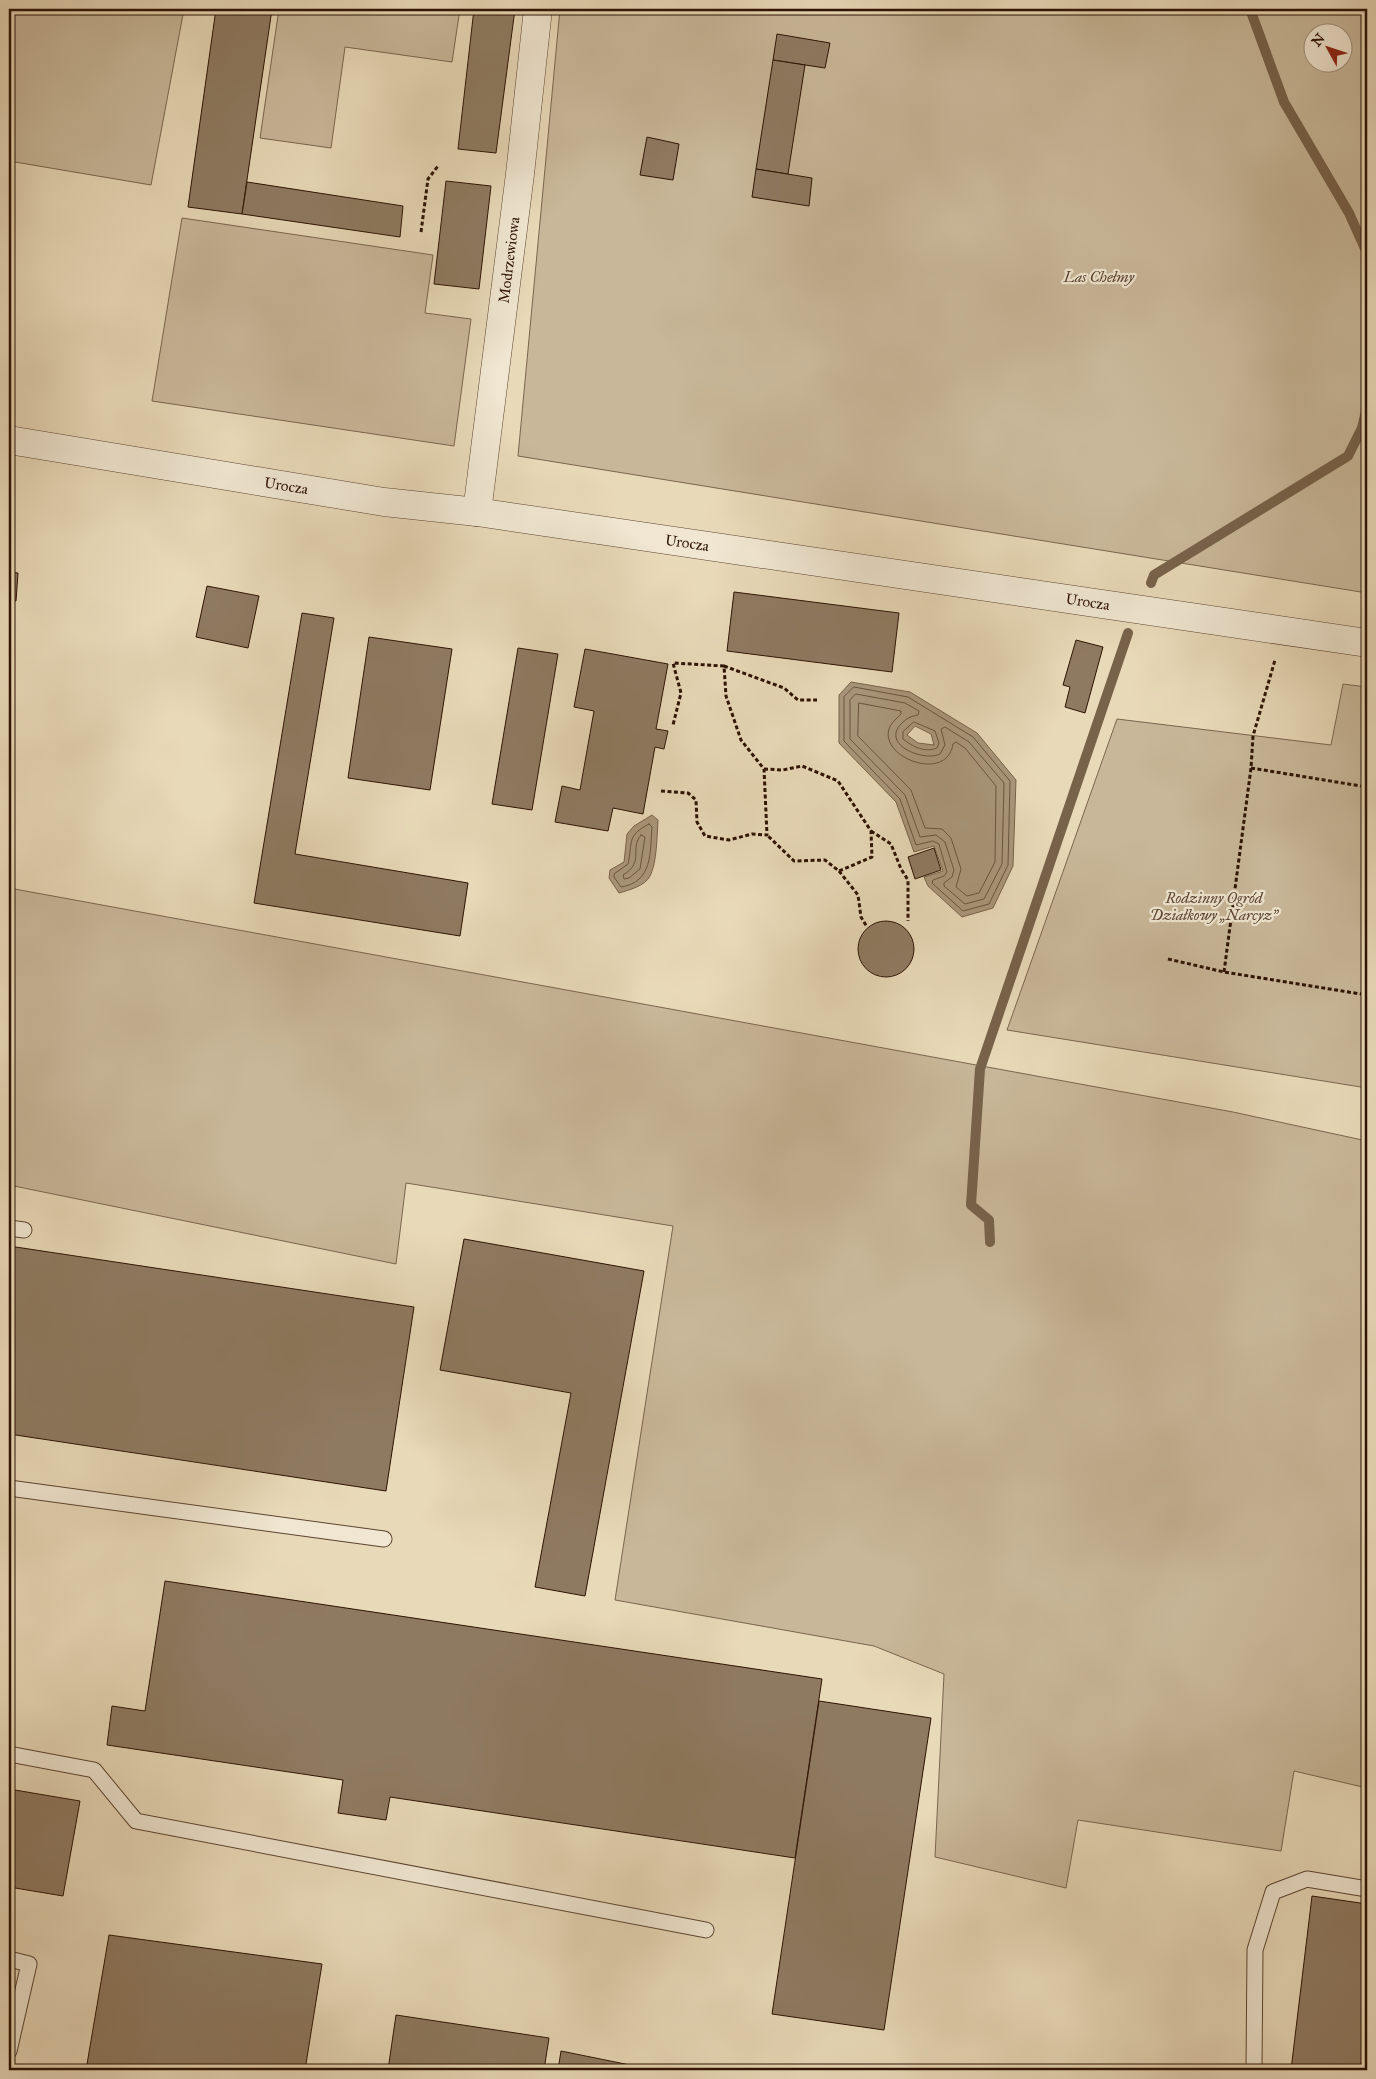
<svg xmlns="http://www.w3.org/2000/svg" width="1376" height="2079" font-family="'IM FELL Great Primer',serif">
<rect width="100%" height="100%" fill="#e8d9b8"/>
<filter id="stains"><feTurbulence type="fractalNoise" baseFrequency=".004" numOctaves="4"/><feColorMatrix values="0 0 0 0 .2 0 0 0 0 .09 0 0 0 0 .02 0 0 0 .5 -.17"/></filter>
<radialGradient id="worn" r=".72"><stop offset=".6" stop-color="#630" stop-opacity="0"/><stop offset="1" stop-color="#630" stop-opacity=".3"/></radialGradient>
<g fill="#c8b799" stroke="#7a654e" fill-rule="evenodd">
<polygon points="9,9 184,9 151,185 9,161"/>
<polygon points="279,9 460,9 452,62 345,47 331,148 260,138"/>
<path d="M560 9H1367V593L518 456ZM1314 32H1344V62H1314Z"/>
<polygon points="182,218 433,255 425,313 471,319 454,446 152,401"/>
<polygon points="1343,684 1367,687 1367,1088 1007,1030 1117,719 1331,745"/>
<polygon points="9,888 1233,1112 1367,1141 1367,1788 1294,1771 1281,1851 1078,1820 1066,1888 935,1857 944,1674 874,1646 615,1600 673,1226 406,1183 396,1264 9,1185"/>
</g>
<g fill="#a8967a" stroke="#77624a" fill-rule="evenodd">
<path d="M851 682 910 692 977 733 1016 780 1013 866 993 908 962 917 928 886 924 877 943 871 934 846 914 852 896 802 839 743V695ZM915 726 931 734 934 745 918 743 907 735Z"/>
<path d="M652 815 658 820C657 835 657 863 650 876 645 886 629 890 619 893L609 878 610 870 624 862 627 834 634 826Z"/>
</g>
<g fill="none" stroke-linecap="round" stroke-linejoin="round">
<g stroke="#6a543e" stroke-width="1">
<polygon points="854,687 908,697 973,737 1010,781 1008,865 989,904 963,911 932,883 933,880 944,876 947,872 939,844 933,841 916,845 900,799 844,741 844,697"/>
<path d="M856 694 905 703 919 711 918 715C911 716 907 718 901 724 881 745 924 762 940 754L945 745 941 729 945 727 969 742 1004 783 1002 864 984 899 965 904 944 886V883L952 877 954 870 945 842 936 835 920 837 905 795 850 739V700Z"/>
<path d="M859 703 901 711V714C897 718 891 723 889 729 880 758 947 783 953 744L956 742 965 748 996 786 995 862 979 893 967 896 956 887 961 869 951 838 942 829 925 828 911 790 858 736Z"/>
<path d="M914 722 935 731 939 743 937 748C925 753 913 747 903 739V732Z"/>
<path d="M649 824 652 827C650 852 653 882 621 887L614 877V874L628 864C633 842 626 836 649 824Z"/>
<path d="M641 835 645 837 640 869 629 878 624 879 623 875C645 862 629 849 641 835Z"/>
</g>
<g stroke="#77624a" stroke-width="10">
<polyline points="1250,9 1284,102 1349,213 1367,253"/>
<polyline points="1151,583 1154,575 1348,456 1362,428 1367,407"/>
<polyline points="990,1242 989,1220 971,1205 980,1069 1128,633"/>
</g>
</g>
<g fill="#8e7a61" stroke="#2d1303">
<polygon points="216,9 272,9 242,214 188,207"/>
<polygon points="474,9 515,9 496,153 458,149"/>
<polygon points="777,34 830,43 825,68 773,60"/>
<polygon points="773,60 805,65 788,174 756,169"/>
<polygon points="647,137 679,144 673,180 640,175"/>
<polygon points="756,169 812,178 809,206 752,197"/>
<polygon points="446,181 491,186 479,289 434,284"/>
<polygon points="247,182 403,206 400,237 242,214"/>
<polygon points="9,572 18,573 16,601 9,600"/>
<polygon points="207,586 259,596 248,648 196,637"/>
<polygon points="734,592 899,613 892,672 727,651"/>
<polygon points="302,613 334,618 295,854 468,883 460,936 254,903"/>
<polygon points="369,637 452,649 430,790 348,778"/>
<polygon points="1076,640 1103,647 1085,713 1065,707 1070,687 1063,685"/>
<polygon points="518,648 558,654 532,810 492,804"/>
<polygon points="585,649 668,664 656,729 668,731 664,749 655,747 643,814 613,808 608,831 555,822 562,786 580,790 594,711 574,707"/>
<polygon points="934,848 941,870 915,879 908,857"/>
<circle cx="886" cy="949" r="28"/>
<polygon points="464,1239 644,1271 585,1596 535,1587 571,1393 440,1370"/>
<polygon points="9,1246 414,1307 386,1491 9,1434"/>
<polygon points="165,1581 822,1679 795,1858 390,1797 386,1820 338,1813 343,1780 107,1745 112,1706 145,1711"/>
<polygon points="819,1701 931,1718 884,2030 772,2014"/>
<polygon points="9,1789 80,1801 63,1896 9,1887"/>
<polygon points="1312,1896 1367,1904 1367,2070 1291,2070"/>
<polygon points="109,1935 322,1964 305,2070 86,2070"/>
<polygon points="396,2015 549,2038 544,2070 388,2070"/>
<polygon points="561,2051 630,2065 629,2070 558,2070"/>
<polygon points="630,2065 659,2070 629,2070"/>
</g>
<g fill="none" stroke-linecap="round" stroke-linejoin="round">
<defs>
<g id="lane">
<polyline points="9,1228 24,1230"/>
<polyline points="9,1488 384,1539"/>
<polyline points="9,1754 94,1770 136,1821 706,1930"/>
<polyline points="9,1959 29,1964 9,2051"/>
<polyline points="1254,2070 1255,1950 1273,1892 1307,1879 1367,1889"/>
</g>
<g id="street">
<path id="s1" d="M9 440 384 502 477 512 1367 643"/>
<path id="s2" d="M477 512 520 174 538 9"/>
</g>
</defs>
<use href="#lane" stroke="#5c4430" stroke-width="17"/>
<use href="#street" stroke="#5c4430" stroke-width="29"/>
<g stroke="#2d1303" stroke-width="3" stroke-dasharray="4 2.5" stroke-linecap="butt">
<polyline points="421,232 428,179 438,166"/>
<polyline points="724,666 784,688 798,700 817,700"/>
<polyline points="1251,768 1367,787"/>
<polyline points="764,769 783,770 802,766 838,781 871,831 872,857 839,871 825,860 794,861 767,835"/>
<polyline points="661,791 688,793 696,800 697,822 705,836 729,840 752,834 767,835 764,769 741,740 726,696 724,666 673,663 681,693 673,725"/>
<polyline points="871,831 891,844 901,869 908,880 908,921"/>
<polyline points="839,871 858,895 861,917 867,927"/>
<polyline points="1168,959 1224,972 1367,995"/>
<polyline points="1224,972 1251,768 1253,736 1275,660"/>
</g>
<use href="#lane" stroke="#f0e6d1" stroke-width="15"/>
<use href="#street" stroke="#f0e6d1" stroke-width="28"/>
</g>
<g text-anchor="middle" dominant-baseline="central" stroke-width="4.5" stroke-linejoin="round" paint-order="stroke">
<g font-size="15" fill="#2d1303" stroke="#f0e6d1">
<text stroke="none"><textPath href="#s2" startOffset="254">Modrzewiowa</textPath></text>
<text stroke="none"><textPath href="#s1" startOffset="281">Urocza</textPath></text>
<text stroke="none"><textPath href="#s1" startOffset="686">Urocza</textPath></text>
<text stroke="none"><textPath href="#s1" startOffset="1091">Urocza</textPath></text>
</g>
<g font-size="15" font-style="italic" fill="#5c4430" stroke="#f0e6d1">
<text x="1099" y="277">Las Chełmy</text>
<text x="1214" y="898">Rodzinny Ogród<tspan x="1214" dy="17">Działkowy „Narcyz”</tspan></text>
</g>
</g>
<rect width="1376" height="2079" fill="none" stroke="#e8d9b8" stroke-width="30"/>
<rect x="10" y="10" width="1356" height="2059" fill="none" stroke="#2d1303" stroke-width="2.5"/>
<rect x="15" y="15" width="1346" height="2049" fill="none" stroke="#2d1303"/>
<g transform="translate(1328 48) rotate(310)"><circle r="24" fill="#f0e6d1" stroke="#a2927f"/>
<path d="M0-4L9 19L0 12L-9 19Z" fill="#8f2418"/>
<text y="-8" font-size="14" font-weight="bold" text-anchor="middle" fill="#2d1303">N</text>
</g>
<rect width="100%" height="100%" filter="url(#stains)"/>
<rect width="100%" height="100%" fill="url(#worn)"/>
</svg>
